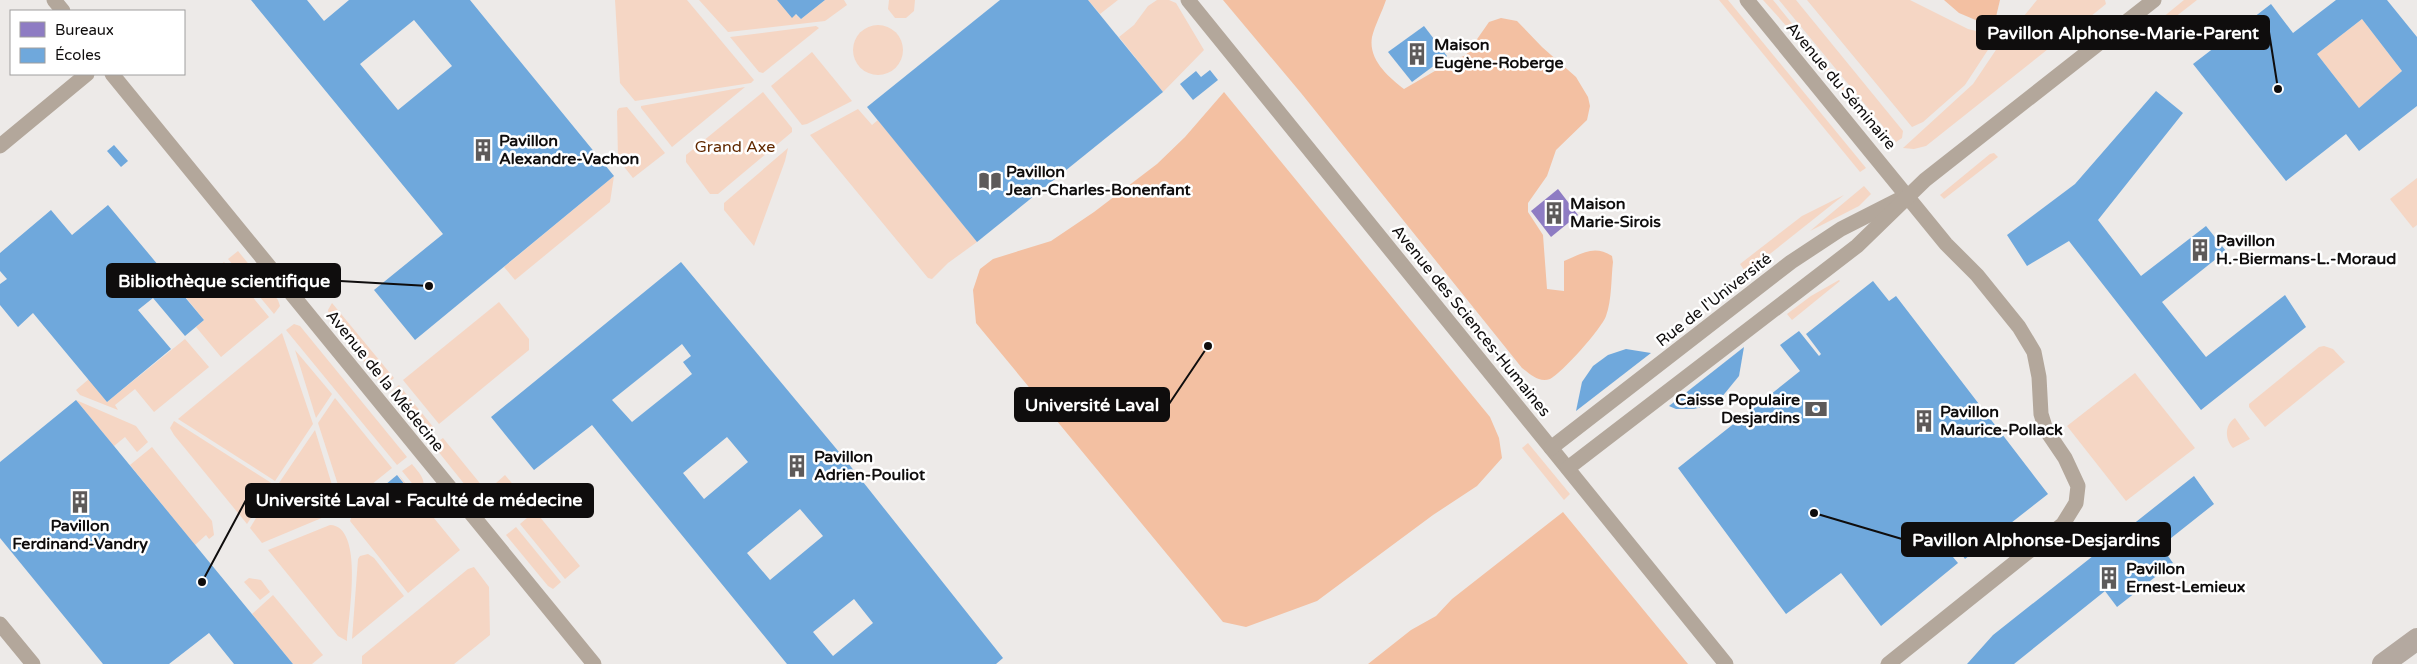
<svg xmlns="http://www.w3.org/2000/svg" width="2417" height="664" font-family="'Varela Round',sans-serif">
<rect width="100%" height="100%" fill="#edeae8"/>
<g fill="#f5d6c4">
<polygon points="615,0 687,0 754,80 751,83 635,101 620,83"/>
<polygon points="699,0 777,0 801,19 825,0 844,0 847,5 825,21 728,32"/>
<polygon points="889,0 915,0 914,11 906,18 895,18 888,9"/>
<polygon points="1088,0 1118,0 1100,14"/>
<polygon points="1157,0 1169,0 1176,3 1204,50 1163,92 1119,37 1134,25 1148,6"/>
<polygon points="1719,0 1728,0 1866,168 1860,172"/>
<polygon points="1763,0 1773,0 1892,146 1890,148 1827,71"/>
<polygon points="1779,0 1796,0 1903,131 1902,138 1896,142"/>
<polygon points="1807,0 1910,0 1968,29 1997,36 1965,85 1923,122 1912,127"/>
<polygon points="2037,0 2105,0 2106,4 2080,25 2014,28"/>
<polygon points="2184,0 2197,0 2161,28 2162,18"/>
<polygon points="2362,19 2402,71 2359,108 2317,54"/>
<circle cx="878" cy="50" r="25"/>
<polygon points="816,26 819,28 763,73 759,72 730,37"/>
<polygon points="2072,30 1926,146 1914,149 1903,148 1973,84 2008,32"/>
<polygon points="812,52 852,101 807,124 802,125 771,86"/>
<polygon points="745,87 672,147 641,108 641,106"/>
<polygon points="763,92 792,128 792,132 718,194 710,194 686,162 686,155"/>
<polygon points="627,107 665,153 633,178 618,159 617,111 619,108"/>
<polygon points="858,109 872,125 878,120 977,242 948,263 932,279 928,278 810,135"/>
<polygon points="788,148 785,161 754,246 724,210 724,203"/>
<polygon points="1994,153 1998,157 1944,199 1940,195 1990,154"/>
<polygon points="614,176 610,202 515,280 504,267"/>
<polygon points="2417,178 2417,225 2413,228 2390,199"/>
<polygon points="1864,186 1871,194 1859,206 1810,231"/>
<polygon points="1844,195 1746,273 1740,264 1802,216"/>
<polygon points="238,251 278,300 280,306 274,314 228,259"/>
<polygon points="224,262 269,317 221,357 196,327 204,320 184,295"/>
<polygon points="1839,280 1840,281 1792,320 1787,314 1811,296"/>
<polygon points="499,302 529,339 529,350 439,424 403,380"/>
<polygon points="332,303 394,378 384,386 330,320 328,310"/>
<polygon points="294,324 300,326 407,457 397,465 286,330"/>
<polygon points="282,333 313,424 275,481 178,419"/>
<polygon points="185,339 209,367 154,412 135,389 115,405 118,410 80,395 76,390 89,379 107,402"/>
<polygon points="2324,346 2333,349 2345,362 2265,427 2249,407 2249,404 2319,347"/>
<polygon points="295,350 332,394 316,418"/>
<polygon points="2135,373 2195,448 2126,501 2067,426"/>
<polygon points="399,385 434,428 425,435 390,393"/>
<polygon points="335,398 392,468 351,501 347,501 340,491 318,423"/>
<polygon points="76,400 136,426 148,442 137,452 125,437 114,446"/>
<path d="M2235 418 2250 439 2233 448C2225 440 2224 425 2235 418Z"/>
<polygon points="174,421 273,484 247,524 174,435 170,428"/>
<path d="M315 430 337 501 335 507C317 516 294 493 279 483Z"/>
<polygon points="443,438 496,503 486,511 433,445"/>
<polygon points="1528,443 1570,494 1564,500 1522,448"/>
<polygon points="152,447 212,521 214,535 209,539 206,535 195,545 130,465"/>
<path d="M412 464C419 473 429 481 420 493L402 471Z"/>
<polygon points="398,474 460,550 408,593 350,521 354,511 379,490 387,499 405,485"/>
<polygon points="505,475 516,488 506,495 496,483"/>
<polygon points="275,486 324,517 262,543 250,528"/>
<polygon points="535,511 580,566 565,579 520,524"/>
<path d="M330 525C365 526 348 619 347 641L338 636 268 550Z"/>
<polygon points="516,527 561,582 553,589 548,586 506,535"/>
<polygon points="368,554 374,558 404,596 352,639 358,559 360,556"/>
<polygon points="474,567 489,587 490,635 454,664 362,664 362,656 468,569"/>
<polygon points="249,578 261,580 270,592 260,600 244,582"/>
<polygon points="273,595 323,655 312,664 293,664 252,614"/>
</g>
<g fill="#f3c0a2">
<path d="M1223 0H1386C1382 12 1375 25 1372 37 1368 60 1389 77 1404 89L1452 61 1466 55 1489 22 1501 18 1517 21 1542 47 1576 77 1588 97 1590 106 1587 120 1556 150 1547 176 1528 203V212L1543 235 1547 289 1564 291V261C1581 254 1594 244 1612 256L1613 262C1611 278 1612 300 1606 316 1602 328 1561 374 1550 379 1539 383 1530 374 1522 368L1301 93Z"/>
<polygon points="1944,0 2000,0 1995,21 1985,24 1959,13"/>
<polygon points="1224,92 1490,417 1499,438 1502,458 1477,486 1433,515 1317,601 1246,627 1223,622 976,323 973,290 980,269 993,259 1051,241 1094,212 1157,164 1185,137"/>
<polygon points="1563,512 1688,664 1368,664 1411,630 1436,616 1452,599"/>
</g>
<polygon fill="#8e7cc3" points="1558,189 1578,215 1551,237 1531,211"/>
<g fill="#6fa8dc" fill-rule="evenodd">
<path d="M251 0H307L324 21 349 0H470L614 176 415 340 374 290 443 234ZM414 20 452 66 398 110 360 64Z"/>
<polygon points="777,0 825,0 801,19 796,14 792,18"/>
<polygon points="1000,0 1088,0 1163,92 977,242 867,107"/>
<path d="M2336 0H2387L2417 37V106L2359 151 2346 134 2286 181 2193 64 2271 4 2293 33ZM2362 19 2402 71 2359 108 2317 54Z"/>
<polygon points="1424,26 1447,56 1412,82 1388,52"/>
<polygon points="1210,70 1218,80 1193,100 1180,84 1196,71 1201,77"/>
<polygon points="2156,91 2183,113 2098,220 2141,276 2206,226 2226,251 2162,302 2206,357 2285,295 2306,327 2201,410 2069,241 2027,266 2007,235 2075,184"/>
<polygon points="114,145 128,161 121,167 107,151"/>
<polygon points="108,205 204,320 185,336 153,298 138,310 171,349 107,402 33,313 18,327 0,305 0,284 7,279 0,271 0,253 51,210 72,235"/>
<path d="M681 262 844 458 1003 658 996 664H787L592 425 534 470 491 417ZM682 344 691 356 683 362 692 374 632 422 612 400ZM727 437 748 462 704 499 683 473ZM800 509 823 536 770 580 747 553ZM854 599 873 623 833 656 813 632Z"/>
<polygon points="1873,281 1889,301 1896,296 2048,494 1965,559 1960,552 1953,557 1958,563 1881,626 1841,573 1786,614 1678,468 1800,371 1780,345 1799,331 1819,356 1821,354 1806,334"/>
<polygon points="1744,347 1739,376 1721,398 1713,404 1694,409 1676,409 1669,406"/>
<polygon points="1626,349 1651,353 1576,411 1582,382 1593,366 1608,355"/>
<polygon points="76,400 114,446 293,664 234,664 209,633 169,664 103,664 0,538 0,462"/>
<polygon points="397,475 405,485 387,499 379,490"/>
<polygon points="2194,476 2214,504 2161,546 2173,563 2117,607 2105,591 2014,664 1967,664 1993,635"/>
</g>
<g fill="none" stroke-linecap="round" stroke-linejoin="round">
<g stroke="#b3a79b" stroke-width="15">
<polyline points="54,0 63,11"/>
<polyline points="1188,0 1726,664"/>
<polyline points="1747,0 1946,244 1977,275 2019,327 2034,352 2039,377 2041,414 2046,430 2065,458 2078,486 2076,503 2063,524 1888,664"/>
<polyline points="112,74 594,664"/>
<polyline points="0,146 87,74"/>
<polyline points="1551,448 1791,262 1841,229 1904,197"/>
<polyline points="1568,468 1857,246 1925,180 2154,0"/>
<polyline points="0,624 33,664"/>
</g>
<polyline stroke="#b4a9a0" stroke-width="22" points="2383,664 2417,639"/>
</g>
<defs>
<symbol id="building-bare" viewBox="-9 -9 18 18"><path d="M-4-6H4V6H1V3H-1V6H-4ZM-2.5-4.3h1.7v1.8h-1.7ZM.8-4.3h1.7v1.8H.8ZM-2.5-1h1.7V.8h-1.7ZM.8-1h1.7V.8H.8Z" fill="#5d5a5a" stroke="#fff" stroke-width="2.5" paint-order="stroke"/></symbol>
<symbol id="library-bare" viewBox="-9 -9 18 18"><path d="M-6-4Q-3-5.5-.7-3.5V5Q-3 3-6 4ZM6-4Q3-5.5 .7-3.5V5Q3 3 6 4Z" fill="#5d5a5a" stroke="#fff" stroke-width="2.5" paint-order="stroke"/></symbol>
<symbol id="bank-bare" viewBox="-9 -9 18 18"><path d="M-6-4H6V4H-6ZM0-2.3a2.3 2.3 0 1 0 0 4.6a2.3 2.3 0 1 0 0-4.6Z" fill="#5d5a5a" stroke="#fff" stroke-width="2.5" paint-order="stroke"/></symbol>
</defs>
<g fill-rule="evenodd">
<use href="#building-bare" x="1401" y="38" width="32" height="32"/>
<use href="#building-bare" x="467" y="134" width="32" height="32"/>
<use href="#library-bare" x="974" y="165" width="32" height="32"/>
<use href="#building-bare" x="1538" y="197" width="32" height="32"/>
<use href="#building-bare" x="2184" y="234" width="32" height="32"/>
<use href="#bank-bare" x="1800" y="393" width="32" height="32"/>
<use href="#building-bare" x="1908" y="405" width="32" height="32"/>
<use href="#building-bare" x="781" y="450" width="32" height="32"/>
<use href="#building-bare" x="64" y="486" width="32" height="32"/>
<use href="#building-bare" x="2093" y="562" width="32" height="32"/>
</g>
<g text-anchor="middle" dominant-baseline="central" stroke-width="5" stroke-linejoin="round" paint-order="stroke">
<g font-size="16" font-weight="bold" fill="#0f0d0d" stroke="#fff" text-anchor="start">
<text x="1434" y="45">Maison<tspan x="1434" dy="18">Eugène-Roberge</tspan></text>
<text x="499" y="141">Pavillon<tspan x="499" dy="18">Alexandre-Vachon</tspan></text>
<text x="1006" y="172">Pavillon<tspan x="1006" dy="18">Jean-Charles-Bonenfant</tspan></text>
<text x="1570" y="204">Maison<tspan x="1570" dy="18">Marie-Sirois</tspan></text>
<text x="2216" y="241">Pavillon<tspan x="2216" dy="18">H.-Biermans-L.-Moraud</tspan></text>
<text x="1800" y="400" text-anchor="end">Caisse Populaire<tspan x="1800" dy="18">Desjardins</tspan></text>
<text x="1940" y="412">Pavillon<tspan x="1940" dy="18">Maurice-Pollack</tspan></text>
<text x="814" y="457">Pavillon<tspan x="814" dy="18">Adrien-Pouliot</tspan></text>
<text x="80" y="526" text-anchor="middle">Pavillon<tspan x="80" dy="18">Ferdinand-Vandry</tspan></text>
<text x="2126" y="569">Pavillon<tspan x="2126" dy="18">Ernest-Lemieux</tspan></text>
</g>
<g font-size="16" fill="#0f0d0d" stroke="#fff">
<text transform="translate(1841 86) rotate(50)">Avenue du Séminaire</text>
<text transform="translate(1714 300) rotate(-38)">Rue de l'Université</text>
<text transform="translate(1471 321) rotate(51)">Avenue des Sciences-Humaines</text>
<text transform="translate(385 381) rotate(51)">Avenue de la Médecine</text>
</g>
<g font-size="16" fill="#612900" stroke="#fff">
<text x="735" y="147">Grand Axe</text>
</g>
</g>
<path fill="none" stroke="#0f0d0d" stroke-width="2" d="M2278 89L2269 32M429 286L340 281M1208 346L1169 404M202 582L246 500M1814 513L1902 539"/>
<g fill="#0f0d0d" stroke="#fff" stroke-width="2">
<circle cx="2278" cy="89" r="5"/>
<circle cx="429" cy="286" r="5"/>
<circle cx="1208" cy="346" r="5"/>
<circle cx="202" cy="582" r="5"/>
<circle cx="1814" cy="513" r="5"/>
</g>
<g fill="#0f0d0d" stroke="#0f0d0d" stroke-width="2">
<rect x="1977" y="16" width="292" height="33" rx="5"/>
<rect x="107" y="264" width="233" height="33" rx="5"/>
<rect x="1015" y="388" width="154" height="33" rx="5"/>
<rect x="246" y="484" width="347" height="33" rx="5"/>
<rect x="1902" y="523" width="268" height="33" rx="5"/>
</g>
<g font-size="18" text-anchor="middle" font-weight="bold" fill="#fff">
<text x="2123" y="39">Pavillon Alphonse-Marie-Parent</text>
<text x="224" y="287">Bibliothèque scientifique</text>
<text x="1092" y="411">Université Laval</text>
<text x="419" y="506">Université Laval - Faculté de médecine</text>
<text x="2036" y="546">Pavillon Alphonse-Desjardins</text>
</g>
<rect x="10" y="10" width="175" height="65" fill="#ffffff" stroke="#9f9e9e"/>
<rect x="20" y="22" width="25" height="15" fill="#8e7cc3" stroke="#9f9e9e"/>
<text x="55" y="35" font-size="15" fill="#0f0d0d">Bureaux</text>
<rect x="20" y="48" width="25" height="15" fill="#6fa8dc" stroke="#9f9e9e"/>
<text x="55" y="60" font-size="15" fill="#0f0d0d">Écoles</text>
</svg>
